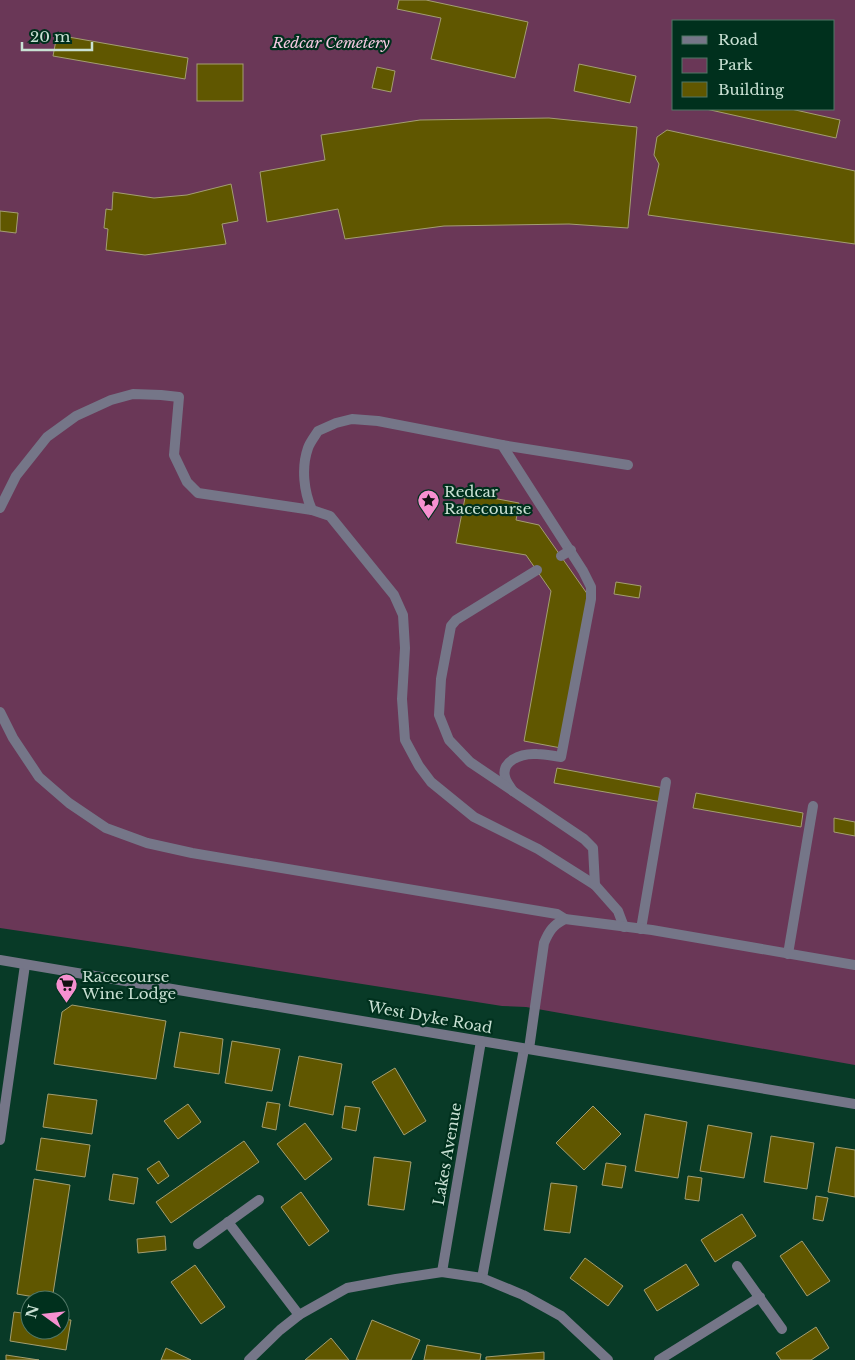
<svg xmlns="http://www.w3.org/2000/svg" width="855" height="1360" font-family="'Libre Baskerville',serif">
<rect width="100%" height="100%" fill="#083a27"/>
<path fill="#6a3757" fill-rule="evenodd" d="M0 0H855V1065L526 1007 502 1006 128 947 0 928ZM674 21H834V109H674Z"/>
<g fill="#605700" stroke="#a39e71">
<polygon points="399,0 426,0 528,22 515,78 431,59 441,18 397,9"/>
<polygon points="57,35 188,58 185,79 53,56"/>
<rect x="197" y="64" width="46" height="37"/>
<polygon points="579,64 636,76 630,103 574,91"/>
<polygon points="377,67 395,71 391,92 372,88"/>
<polygon points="706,109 791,109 840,120 836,138"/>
<polygon points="549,118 637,127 628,228 569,224 444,226 345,239 338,209 267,222 260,172 325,160 321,135 420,120"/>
<polygon points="667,130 855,171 855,244 648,215 659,164 654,155 657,137"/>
<polygon points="231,184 238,221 222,224 226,244 145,255 106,250 108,229 104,228 106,209 112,210 113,192 154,198 187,195"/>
<polygon points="0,211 18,213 16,233 0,231"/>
<polygon points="466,493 519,503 516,520 539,525 588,595 561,748 524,741 551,591 526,555 456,543"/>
<polygon points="616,582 641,586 639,598 614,594"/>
<polygon points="557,768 664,788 662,802 554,783"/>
<polygon points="696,793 803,813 801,827 693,808"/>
<polygon points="834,818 855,822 855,836 834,832"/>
<polygon points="72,1005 166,1021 156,1079 54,1064 62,1012"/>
<polygon points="180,1032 223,1039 219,1074 174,1067"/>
<polygon points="232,1041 280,1049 272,1091 225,1083"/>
<polygon points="299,1056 342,1064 333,1115 289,1106"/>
<polygon points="395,1068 426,1121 404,1135 372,1082"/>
<polygon points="48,1094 97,1100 92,1134 43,1127"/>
<polygon points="267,1102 280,1104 276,1130 262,1127"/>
<polygon points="188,1104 201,1122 178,1139 164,1121"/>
<polygon points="345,1106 360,1108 356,1131 342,1128"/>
<polygon points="593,1106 621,1134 584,1170 556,1143"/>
<polygon points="645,1114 687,1122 678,1178 635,1171"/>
<polygon points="305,1123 332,1159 305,1180 277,1144"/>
<polygon points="708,1125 752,1133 744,1178 700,1171"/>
<polygon points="771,1136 814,1143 807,1189 764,1182"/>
<polygon points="41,1138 90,1145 85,1177 36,1170"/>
<polygon points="244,1141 259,1162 171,1223 156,1202"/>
<polygon points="836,1147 855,1150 855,1197 828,1192"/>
<polygon points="374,1157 411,1162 404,1210 368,1205"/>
<polygon points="159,1161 169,1176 158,1184 147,1169"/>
<polygon points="606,1163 626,1166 622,1188 602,1185"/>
<polygon points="113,1174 138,1178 134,1204 109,1200"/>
<polygon points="688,1176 702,1178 699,1201 685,1199"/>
<polygon points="34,1179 70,1185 52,1300 17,1294"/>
<polygon points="551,1183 577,1186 570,1233 544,1230"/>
<polygon points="301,1192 329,1231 309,1246 281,1207"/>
<polygon points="816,1196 828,1198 823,1221 813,1219"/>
<polygon points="742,1214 756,1236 715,1262 701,1240"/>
<polygon points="165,1236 166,1250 138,1253 137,1239"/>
<polygon points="802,1241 830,1281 807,1296 780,1256"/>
<polygon points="585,1258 623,1286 608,1306 570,1278"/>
<polygon points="686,1264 699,1285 657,1311 644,1290"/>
<polygon points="195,1265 225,1307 201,1324 171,1282"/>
<polygon points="14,1312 30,1314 30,1330 60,1330 60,1319 71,1320 66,1350 10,1341"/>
<polygon points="372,1320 420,1340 411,1360 356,1360"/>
<polygon points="816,1327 829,1348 811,1360 781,1360 776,1353"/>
<polygon points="331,1338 349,1360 305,1360"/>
<polygon points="427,1345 481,1354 480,1360 424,1360"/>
<polygon points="166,1348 191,1360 161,1360"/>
<polygon points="544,1352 544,1360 486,1360 486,1357"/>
<polygon points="6,1355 39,1360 6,1360"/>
</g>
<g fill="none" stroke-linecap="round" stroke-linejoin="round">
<g stroke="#757688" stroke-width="10">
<polyline points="502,445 628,465"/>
<polyline points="0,508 16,476 47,437 76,416 111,400 133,394 161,395 179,397 174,455 187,482 198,493 312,510 330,516 343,532 394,595 403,615 405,648 402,699 405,740 419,766 431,782 474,817 538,849 595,885 618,911 624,927"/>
<path d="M312 510C304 492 301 468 308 448 310 442 315 436 318 431L336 423 352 419 378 421 502 445 583 571 591 587V599L561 757C553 756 545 754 537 754 522 753 498 761 506 780 508 784 511 788 513 791"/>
<polyline points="561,556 571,550"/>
<polyline points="537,570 456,620 451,626 441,679 439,715 449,740 470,762 584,839 593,848 595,885"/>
<polyline points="0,712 13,738 39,777 69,803 106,828 147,843 192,853 557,914 565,919"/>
<polyline points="641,929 666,782"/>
<polyline points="788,954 813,806"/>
<path d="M529 1049 544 943C549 931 553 925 565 919L652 930 855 965"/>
</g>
<g stroke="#757688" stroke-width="10">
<polyline points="0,1140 25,965"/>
<polyline points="228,1222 299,1315"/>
<polyline points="198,1244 259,1200"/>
<polyline points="737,1266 782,1329"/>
<polyline points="442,1272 481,1041"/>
<polyline points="482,1278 524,1049"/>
<polyline points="249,1360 280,1330 299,1315 347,1288 396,1279 442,1272 482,1278 523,1295 561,1316 608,1360"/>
<polyline points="659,1360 760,1297"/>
</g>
<polyline stroke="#757688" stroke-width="10" points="0,960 855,1104"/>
</g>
<defs>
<symbol id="sight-pin" viewBox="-11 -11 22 30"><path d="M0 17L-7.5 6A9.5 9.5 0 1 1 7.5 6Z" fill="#f690d0" stroke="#00301d"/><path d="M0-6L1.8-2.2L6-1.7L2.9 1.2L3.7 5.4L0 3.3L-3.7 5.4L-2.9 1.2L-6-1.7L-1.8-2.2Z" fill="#111"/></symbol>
<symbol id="supermarket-pin" viewBox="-11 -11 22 30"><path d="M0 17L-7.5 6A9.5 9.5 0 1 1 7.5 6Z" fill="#f690d0" stroke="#00301d"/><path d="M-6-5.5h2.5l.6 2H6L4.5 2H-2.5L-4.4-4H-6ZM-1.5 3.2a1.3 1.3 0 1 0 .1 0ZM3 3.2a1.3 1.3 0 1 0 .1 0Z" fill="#111"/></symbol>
</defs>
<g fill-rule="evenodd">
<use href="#sight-pin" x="416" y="488" width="25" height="34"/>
<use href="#supermarket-pin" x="54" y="972" width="25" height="34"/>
</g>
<g text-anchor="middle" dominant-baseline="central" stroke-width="4.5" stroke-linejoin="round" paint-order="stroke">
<g font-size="15" font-style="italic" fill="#f5c9e2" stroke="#00301d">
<text x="331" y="42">Redcar Cemetery</text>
</g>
<g font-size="15" fill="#c9e1d4" stroke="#00301d" text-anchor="start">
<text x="444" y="491">Redcar<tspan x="444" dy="17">Racecourse</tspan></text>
<text x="82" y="976">Racecourse<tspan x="82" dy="17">Wine Lodge</tspan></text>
</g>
<g font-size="15" fill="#c9e1d4" stroke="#00301d">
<text transform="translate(430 1017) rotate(10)">West Dyke Road</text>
<text transform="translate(447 1154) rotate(-80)">Lakes Avenue</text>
</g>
</g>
<rect x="672" y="20" width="162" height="90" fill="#00301d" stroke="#507766"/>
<rect x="682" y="36" width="25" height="8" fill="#757688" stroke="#507766"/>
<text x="718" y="45" font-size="15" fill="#c9e1d4">Road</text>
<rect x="682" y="58" width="25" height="15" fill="#6a3757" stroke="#507766"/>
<text x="718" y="70" font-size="15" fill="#c9e1d4">Park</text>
<rect x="682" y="82" width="25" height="15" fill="#605700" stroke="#507766"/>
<text x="718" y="95" font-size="15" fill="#c9e1d4">Building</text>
<g transform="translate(45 1315) rotate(285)"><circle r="24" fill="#00301d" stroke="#507766"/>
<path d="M0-4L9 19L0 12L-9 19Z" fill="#f690d0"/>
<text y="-8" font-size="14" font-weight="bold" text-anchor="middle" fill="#c9e1d4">N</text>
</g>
<path d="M22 42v8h70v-8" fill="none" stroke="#c9e1d4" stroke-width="2.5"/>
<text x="30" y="42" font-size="15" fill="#c9e1d4" stroke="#00301d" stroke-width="4" paint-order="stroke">20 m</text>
</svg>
